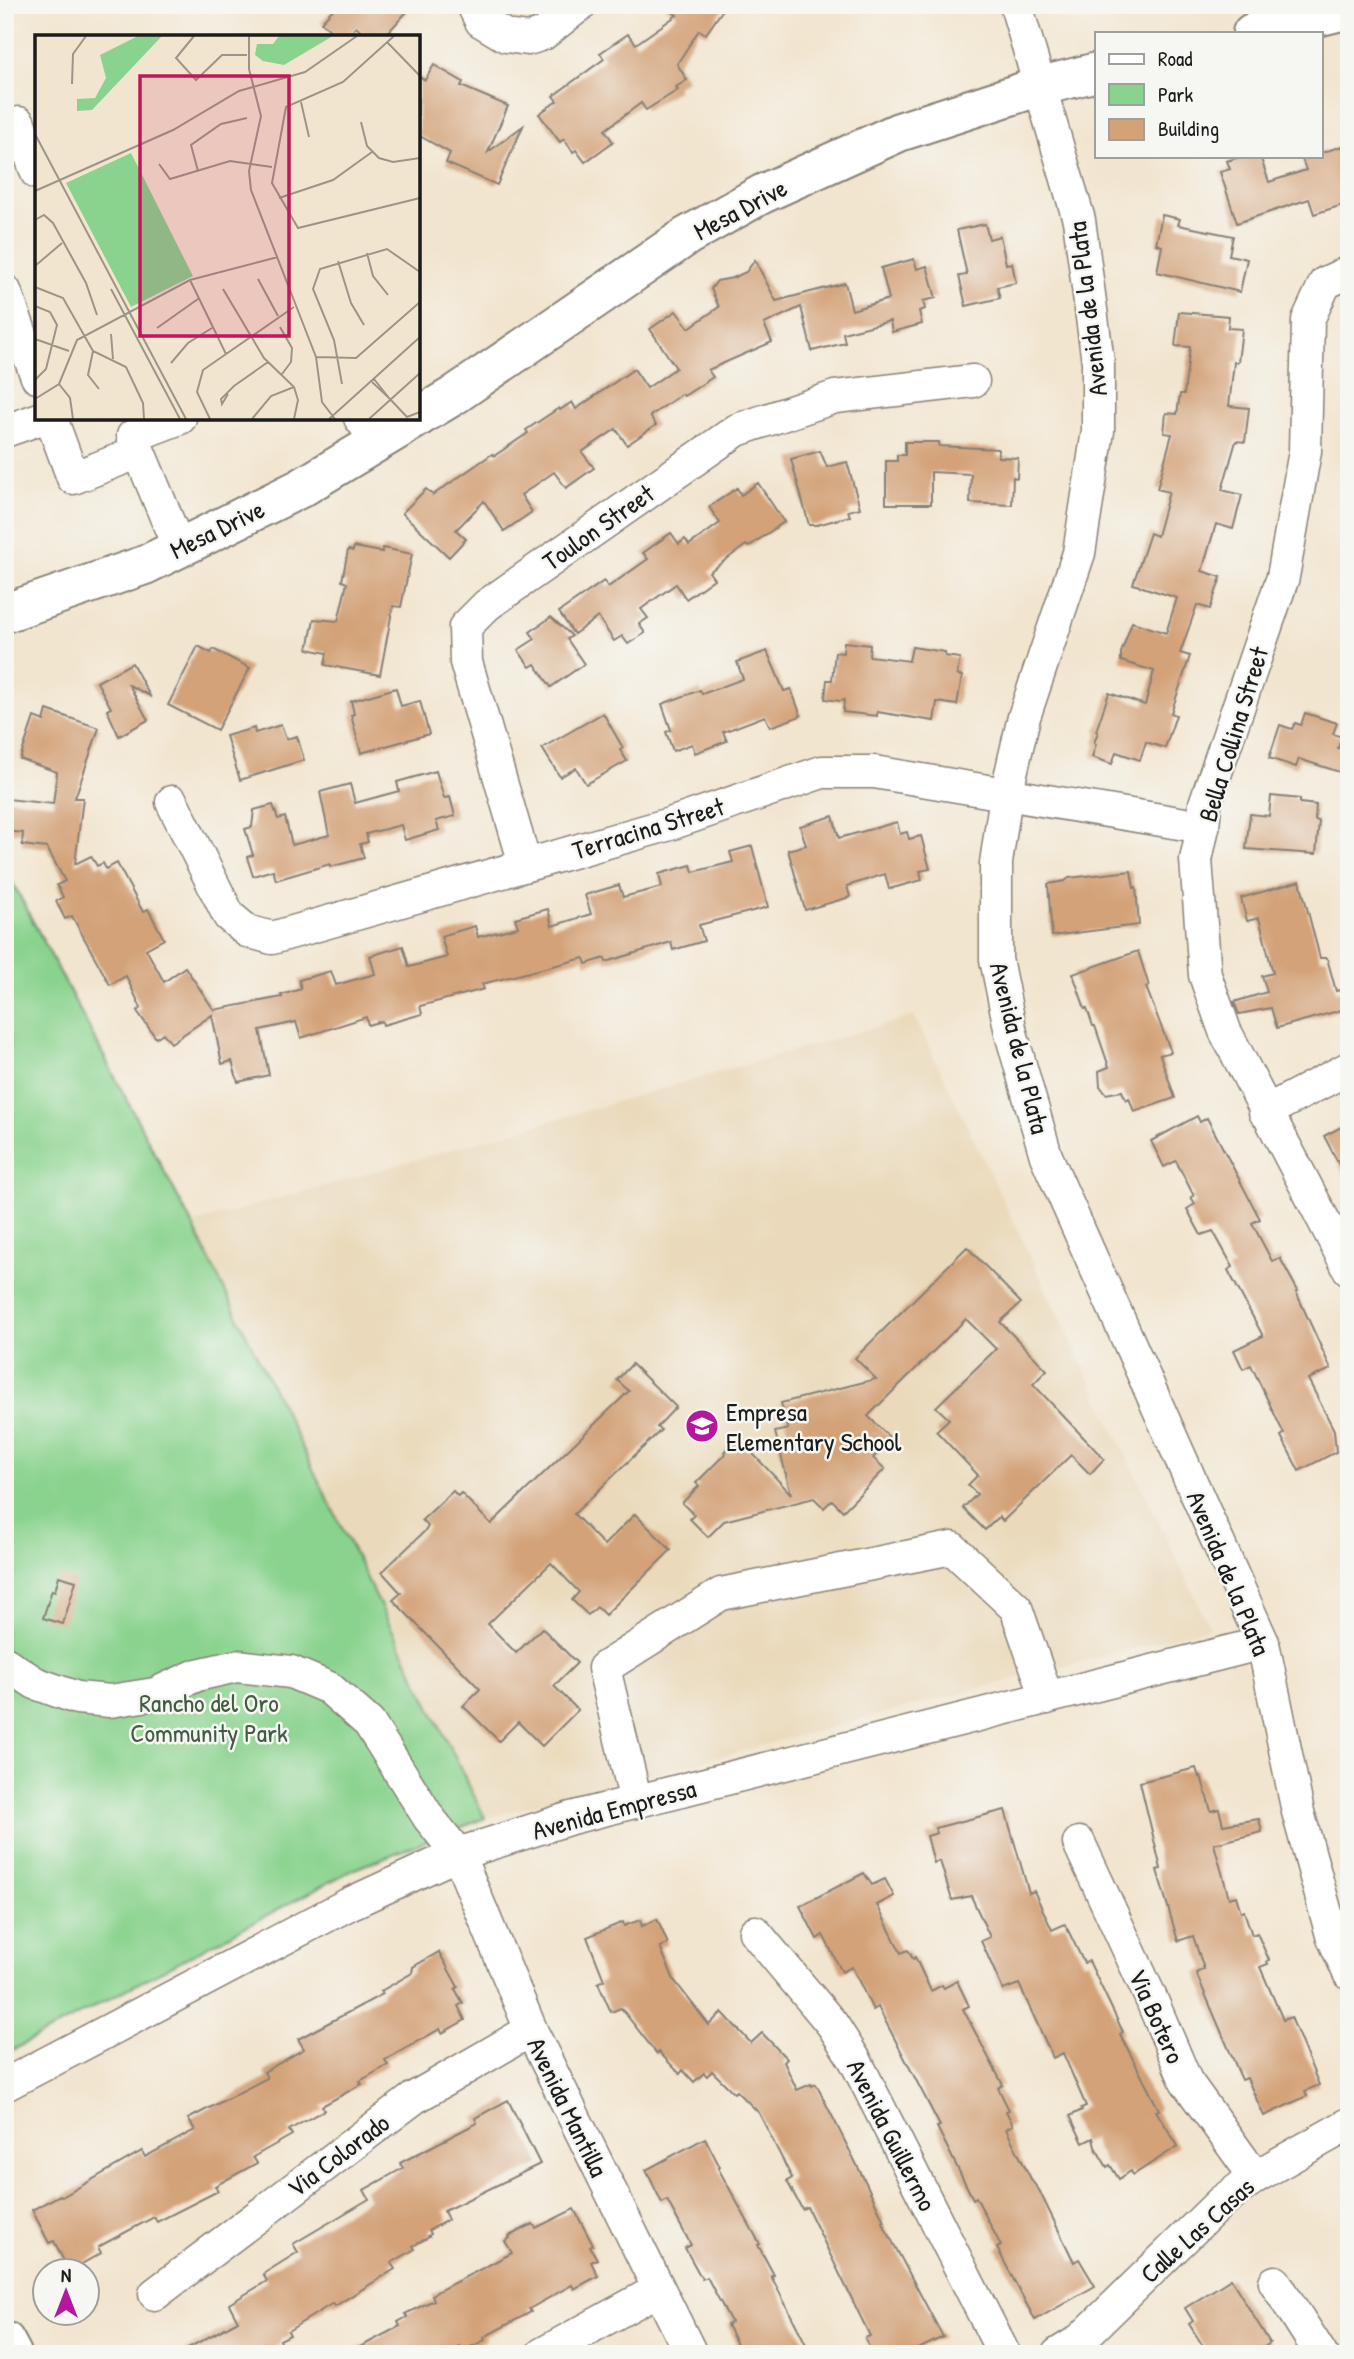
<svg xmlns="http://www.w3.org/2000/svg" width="1354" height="2359" font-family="'Patrick Hand',sans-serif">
<rect width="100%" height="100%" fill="#f6f6f2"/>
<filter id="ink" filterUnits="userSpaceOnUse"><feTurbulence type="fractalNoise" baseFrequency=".0143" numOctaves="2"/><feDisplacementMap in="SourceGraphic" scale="14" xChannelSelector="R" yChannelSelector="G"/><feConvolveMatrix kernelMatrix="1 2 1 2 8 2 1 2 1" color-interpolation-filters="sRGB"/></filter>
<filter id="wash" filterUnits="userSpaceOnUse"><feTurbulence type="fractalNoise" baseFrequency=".00686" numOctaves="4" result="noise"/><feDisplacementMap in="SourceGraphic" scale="28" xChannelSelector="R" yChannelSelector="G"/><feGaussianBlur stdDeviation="1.57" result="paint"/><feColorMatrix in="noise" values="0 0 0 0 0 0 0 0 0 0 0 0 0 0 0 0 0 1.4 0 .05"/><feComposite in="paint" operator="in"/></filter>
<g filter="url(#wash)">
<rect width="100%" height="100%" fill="#f2e5cf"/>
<polygon fill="#ead9ba" points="914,1016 1210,1628 485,1818 192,1224"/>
<polygon fill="#8ad38e" stroke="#537855" stroke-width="2" points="5,868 192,1224 485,1818 352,1870 5,2054"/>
<g id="blocks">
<g fill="#d3a278">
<polygon points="337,5 413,5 384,37 367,37 356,27 348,37 337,37 321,22"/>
<polygon points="663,5 726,5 706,34 699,30 677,64 687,80 676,87 678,90 646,110 641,103 605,130 613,142 585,162 576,150 573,152 564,139 560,142 539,114 557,101 553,96 604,59 600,53 628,34 636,44 677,15"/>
<polygon points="434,65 463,82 461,86 508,106 488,152 523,126 497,185 446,163 450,153 418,135 418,76 425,80"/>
<polygon points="1342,146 1349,166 1349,203 1314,214 1309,199 1237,223 1220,172 1230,169 1227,161 1243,156 1260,156 1269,182 1306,170 1302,159 1321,156 1321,153"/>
<polygon points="1162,215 1180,219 1178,225 1233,236 1229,255 1247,259 1240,292 1157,272 1162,246 1156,244"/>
<polygon points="985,224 989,239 1000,236 1006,264 1012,263 1016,283 997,287 1000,298 966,306 959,276 967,275 957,230"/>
<polygon points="914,259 917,269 927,266 936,298 923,301 925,309 919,311 922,324 892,332 890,321 843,333 845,343 812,351 801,307 764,324 772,342 708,370 713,377 684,396 682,394 650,416 656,425 627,445 616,429 582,452 594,468 566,488 554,472 521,495 532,512 504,531 484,501 456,530 466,539 449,557 402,513 426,489 433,495 492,454 494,456 528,433 526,430 559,408 560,410 572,402 576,409 634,369 647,388 676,368 650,329 676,311 689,328 719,307 711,289 717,281 733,278 746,272 755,260 776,301 845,283 852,310 889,299 881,268"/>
<polygon points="1179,312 1229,316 1228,328 1242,329 1238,362 1234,362 1229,406 1249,408 1245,442 1236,441 1222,490 1242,495 1233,529 1216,524 1202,571 1221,577 1210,609 1197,605 1180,653 1190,656 1171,713 1176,715 1165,748 1146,742 1140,760 1116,752 1112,764 1092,757 1096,744 1094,743 1098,732 1096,731 1109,693 1145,705 1154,671 1121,661 1121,653 1132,622 1166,633 1177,598 1133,584 1150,533 1157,536 1169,492 1157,489 1172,434 1164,433 1166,413 1177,414 1180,394 1184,394 1190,347 1175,346"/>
<polygon points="905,442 939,442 939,446 998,449 998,457 1018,458 1017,478 1013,477 1012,505 970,503 971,474 931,472 931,504 886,504 886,461 897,461 897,455 905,455"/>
<polygon points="820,451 827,467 847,462 860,508 848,511 850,516 817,525 809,525 791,459"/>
<polygon points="758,483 784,522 748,547 746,545 709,572 714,579 686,599 676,584 641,609 648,618 639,624 645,633 628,644 622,636 614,641 598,617 574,634 559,612 604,581 608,587 648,559 643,553 671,533 679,544 685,539 689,545 720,523 709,507 737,488 741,495"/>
<polygon points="354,547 382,552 383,548 412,554 401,607 393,606 380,675 325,665 327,653 308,649 314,619 338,621 347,583 342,581 348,550 353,551"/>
<polygon points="551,617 572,636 567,639 584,664 551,687 535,664 530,667 518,650 535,639 530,632"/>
<polygon points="844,642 870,645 869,656 909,661 912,647 945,652 945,656 960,658 957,675 962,676 957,705 937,702 934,721 877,712 877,716 843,712 844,700 840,701 825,699 827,680 832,680 835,652 843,653"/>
<polygon points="198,646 211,653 213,649 250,668 217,730 168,705"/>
<polygon points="767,651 784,691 791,689 801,716 770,727 765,716 723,732 727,741 695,753 692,744 673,751 666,732 671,730 662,704 700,690 702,694 743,679 737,662"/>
<polygon points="132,663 150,696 129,685 148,720 119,736 107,710 111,708 97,682"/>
<polygon points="396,688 401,706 420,701 429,734 361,753 351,715 354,714 351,701"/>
<polygon points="47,710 99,728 75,798 83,798 75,864 91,856 97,866 103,863 106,869 117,863 143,912 148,909 164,939 146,949 164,982 185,967 214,1010 282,997 281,995 301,989 299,980 331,971 336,985 375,974 370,956 403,946 409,967 447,957 441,936 475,926 478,937 518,927 515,918 548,909 552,926 591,914 585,895 619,885 623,897 662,887 659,874 691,865 693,872 733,862 730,852 752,846 768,907 699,925 704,941 673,950 671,942 606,962 605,958 586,964 584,958 482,984 484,989 420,1006 422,1014 383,1025 382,1021 368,1025 366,1017 301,1038 296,1022 260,1030 269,1075 238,1082 232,1061 222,1064 212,1015 171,1043 163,1033 156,1038 137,1011 141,1008 126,976 110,985 72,916 65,919 56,901 63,897 57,885 65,881 47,848 22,845 23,833 5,831 8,799 53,804 57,772 20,759 34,717 44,721"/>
<polygon points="603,713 623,748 620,750 627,761 586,784 576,768 560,777 542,748"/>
<polygon points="1305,713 1337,723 1333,734 1342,737 1338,748 1349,752 1349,775 1299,759 1296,767 1269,758 1280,725 1292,729 1295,723 1301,725"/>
<polygon points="281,725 286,739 297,736 304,760 240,780 226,736 254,728 255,733"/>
<polygon points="436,771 444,798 450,797 455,816 436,821 439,830 405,840 401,825 366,834 368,842 360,844 364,858 330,867 330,864 276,880 273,870 253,876 247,857 253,855 245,829 252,827 254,810 273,805 278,819 285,817 292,845 329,835 320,792 350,784 355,803 399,791 397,782"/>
<polygon points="1271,796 1300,799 1300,803 1316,805 1315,820 1319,821 1316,854 1246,849 1250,814 1269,816"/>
<polygon points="833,816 839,838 897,822 900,834 907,832 909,839 921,836 930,869 920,871 922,880 889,889 885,874 847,886 850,897 805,910 788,850 806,845 800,826"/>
<polygon points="1131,871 1134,888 1136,887 1139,925 1052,936 1048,884 1065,881 1069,878"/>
<polygon points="1300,881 1320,958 1327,958 1336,991 1340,990 1345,1009 1277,1028 1271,1008 1239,1014 1234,1002 1267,992 1262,976 1273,973 1259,918 1247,921 1241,898"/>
<polygon points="1138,951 1149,986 1146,987 1171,1052 1160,1055 1175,1098 1134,1112 1129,1098 1126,1100 1122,1091 1106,1094 1100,1086 1099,1071 1109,1067 1095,1026 1093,1026 1087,1008 1085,1009 1073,974"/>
<polygon points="1197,1116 1200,1122 1207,1118 1260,1219 1252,1223 1272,1261 1280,1258 1298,1291 1296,1292 1331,1369 1308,1379 1334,1430 1336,1452 1299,1471 1281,1436 1284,1434 1251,1365 1243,1369 1234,1350 1263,1336 1228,1270 1233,1267 1213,1231 1201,1235 1187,1209 1195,1204 1191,1197 1194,1196 1176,1161 1164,1167 1151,1141"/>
<polygon points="1349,1123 1349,1184 1324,1136"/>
<polygon points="967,1247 1021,1303 1000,1322 1047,1370 1033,1384 1104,1459 1090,1474 1071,1455 1003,1521 999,1517 985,1530 963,1508 977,1494 968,1485 978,1475 936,1431 949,1419 936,1407 996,1349 966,1319 868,1416 891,1439 873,1458 885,1469 843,1511 832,1500 824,1508 814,1498 724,1521 708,1537 690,1519 694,1515 682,1503 699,1486 696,1483 725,1454 724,1452 738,1438 791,1494 775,1432 788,1429 781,1403 876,1379 855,1358"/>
<polygon points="632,1364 676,1407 657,1427 661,1430 574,1514 604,1545 635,1514 671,1550 605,1615 597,1607 588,1615 572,1600 579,1592 551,1563 488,1624 516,1653 542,1628 577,1663 554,1686 578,1710 542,1746 518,1722 499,1741 463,1706 480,1689 393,1600 401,1593 382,1572 426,1530 428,1526 422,1520 453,1491 458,1496 461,1493 491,1524 629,1391 617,1380"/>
<polygon points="59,1576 76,1581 63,1624 43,1618 52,1590 55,1591"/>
<polygon points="1196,1768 1199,1777 1201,1776 1211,1811 1219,1809 1223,1825 1259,1819 1262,1832 1214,1844 1229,1898 1236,1896 1241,1912 1244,1911 1252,1935 1257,1933 1269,1960 1267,1961 1268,1964 1260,1967 1283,2020 1291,2017 1319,2085 1305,2091 1307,2096 1264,2116 1247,2078 1242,2080 1196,1973 1204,1969 1193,1936 1178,1941 1157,1870 1161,1869 1140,1782"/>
<polygon points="1005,1810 1029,1893 1034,1891 1052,1930 1065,1924 1084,1963 1089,1961 1123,2032 1120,2034 1159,2110 1156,2111 1178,2146 1133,2175 1131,2171 1119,2179 1110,2165 1107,2167 1095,2147 1093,2138 1083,2143 1070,2116 1082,2110 1081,2108 1086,2106 1063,2053 1053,2058 1019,1984 1003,1990 981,1941 990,1937 971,1896 952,1900 940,1861 934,1863 927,1836 937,1833 935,1828"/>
<polygon points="864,1873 872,1885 885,1879 894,1896 877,1905 901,1953 908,1950 913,1959 915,1957 931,1991 942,1985 944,1988 957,1981 969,2006 963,2009 1003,2085 998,2088 1009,2110 1006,2111 1013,2125 1006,2129 1032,2181 1039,2190 1074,2262 1079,2259 1095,2286 1035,2320 997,2248 1001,2246 976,2197 973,2199 937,2127 940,2126 878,2007 873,2010 852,1967 842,1972 823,1935 817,1939 800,1906"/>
<polygon points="657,1919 668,1944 660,1947 674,1980 709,2025 722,2012 751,2043 762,2033 787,2059 784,2062 797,2090 811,2084 812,2086 816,2084 866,2183 884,2221 882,2222 943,2337 908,2354 872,2354 865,2338 870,2336 807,2207 802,2209 787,2181 792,2178 759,2113 737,2091 734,2093 712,2071 707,2076 704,2073 694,2082 683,2070 680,2074 659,2052 657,2054 621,2008 611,2012 598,1983 604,1980 587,1937 623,1922 624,1926 640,1920 642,1926"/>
<polygon points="439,1952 458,1987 455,1989 463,2003 458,2006 465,2020 442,2033 440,2029 385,2060 388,2065 360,2081 362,2084 322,2106 324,2110 289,2130 292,2135 253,2157 257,2163 215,2186 218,2191 157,2222 154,2217 98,2247 101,2253 69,2271 54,2241 49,2243 32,2210 60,2195 62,2197 142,2151 145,2157 195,2130 188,2119 267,2078 264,2072 304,2049 298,2039 383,1994 381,1991 412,1973 413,1967"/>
<polygon points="508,2100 540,2164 444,2211 448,2220 429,2230 431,2234 428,2236 429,2237 413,2246 415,2249 391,2263 395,2269 335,2306 333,2303 288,2331 290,2335 280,2340 281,2343 263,2354 177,2354 238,2321 229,2304 267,2281 263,2274 298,2252 293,2244 369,2199 364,2190 403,2168 400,2163 477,2123 475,2118"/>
<polygon points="705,2138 720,2167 718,2168 760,2244 758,2245 774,2275 771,2276 811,2354 742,2354 727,2325 731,2322 707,2277 702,2279 685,2248 691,2245 667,2200 662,2203 646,2170"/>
<polygon points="574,2209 593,2245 590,2247 597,2259 591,2262 598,2276 574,2289 572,2285 529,2309 531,2312 484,2337 485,2340 463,2351 460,2346 450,2354 347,2354 400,2326 398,2322 407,2317 405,2314 434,2300 432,2295 440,2290 512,2253 505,2241 510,2238 509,2236 533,2224 536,2228"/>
<polygon points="1231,2279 1270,2343 1254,2354 1208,2354 1189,2324 1193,2321 1185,2308"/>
</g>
</g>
</g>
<g filter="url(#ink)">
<use href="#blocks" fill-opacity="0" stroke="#878076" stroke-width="2"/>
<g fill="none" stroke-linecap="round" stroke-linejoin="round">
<defs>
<g id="minor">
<polyline points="473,5 481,21 506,36 528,39 543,34 580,5"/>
<polyline points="1016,5 1079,220 1098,362 1098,431 1079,553 1024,717 1006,795 996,863 996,959 1011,1033 1046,1156 1263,1643 1298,1812 1332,1935 1349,1973"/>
<polyline points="5,127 19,123 37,173"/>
<polyline points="1349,272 1325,283 1308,320 1305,451 1283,577 1205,804 1203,827 1196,860 1205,975 1225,1031 1349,1269"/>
<polyline points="5,291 37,377"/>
<polyline points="51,418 73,478 139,452 179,548"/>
<polyline points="360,418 378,442"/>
<polyline points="5,431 42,418"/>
<polyline points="133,436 180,418"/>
<polyline points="172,802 229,916 247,931 272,938 670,824 822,772 874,772 1203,827"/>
<polyline points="525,864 466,662 465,627 487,605 737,430 835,397 973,381"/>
<polyline points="1265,1112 1349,1068"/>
<polyline points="5,1663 35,1683 77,1698 110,1701 155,1694 197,1675 237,1666 291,1672 329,1688 369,1723 429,1818 458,1854 531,2030 691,2354"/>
<polyline points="636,1802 604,1668 721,1594 952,1548 1016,1608 1047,1698"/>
<polyline points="1079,1843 1150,1996 1186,2081 1255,2177"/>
<polyline points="755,1932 832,2024 855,2060 1004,2354"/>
<polyline points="5,2085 349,1904 458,1854 571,1818 1263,1643"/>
<polyline points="1275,2282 1321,2354"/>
<polyline points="155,2294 414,2098 531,2030"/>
<polyline points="542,2354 658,2290"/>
<polyline points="1058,2354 1079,2341 1221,2202 1255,2177 1349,2124"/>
</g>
<g id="major">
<polyline points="1252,33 1349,9"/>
<polyline points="418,417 453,396 687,236 762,194 899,132 1041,86 1097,72"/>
<polyline points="5,613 145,565 301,488 417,418"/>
<polyline points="5,2341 12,2354"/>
</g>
</defs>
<use href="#minor" stroke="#878076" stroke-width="35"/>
<use href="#major" stroke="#878076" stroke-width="42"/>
<use href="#minor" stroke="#fff" stroke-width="32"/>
<use href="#major" stroke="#fff" stroke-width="38"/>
</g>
</g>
<defs>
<symbol id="school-disc" viewBox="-11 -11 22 22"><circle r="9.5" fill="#b5179e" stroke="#f6f6f2"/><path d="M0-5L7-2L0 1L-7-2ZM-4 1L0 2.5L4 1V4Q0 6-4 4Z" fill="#fff"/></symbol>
</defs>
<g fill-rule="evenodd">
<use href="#school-disc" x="683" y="1407" width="38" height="38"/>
</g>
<g text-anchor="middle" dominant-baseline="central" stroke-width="5" stroke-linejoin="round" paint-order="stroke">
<g font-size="26" fill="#1c1c1c" stroke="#f6f6f2">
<text transform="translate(740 209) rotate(-28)">Mesa Drive</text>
<text transform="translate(1087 309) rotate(-97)">Avenida de la Plata</text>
<text transform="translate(598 527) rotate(-35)">Toulon Street</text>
<text transform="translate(217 529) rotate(-26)">Mesa Drive</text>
<text transform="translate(1233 734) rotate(-73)">Bella Collina Street</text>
<text transform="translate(648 828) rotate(-17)">Terracina Street</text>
<text transform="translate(1020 1048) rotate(76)">Avenida de la Plata</text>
<text transform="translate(1229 1573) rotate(67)">Avenida de la Plata</text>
<text transform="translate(614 1809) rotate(-15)">Avenida Empressa</text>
<text transform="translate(1157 2016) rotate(66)">Via Botero</text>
<text transform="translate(568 2107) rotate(64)">Avenida Mantilla</text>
<text transform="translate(892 2135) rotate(63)">Avenida Guillermo</text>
<text transform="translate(338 2155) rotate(-37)">Via Colorado</text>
<text transform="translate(1197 2230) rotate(-42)">Calle Las Casas</text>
</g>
<g font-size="26" fill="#1c1c1c" stroke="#f6f6f2" text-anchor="start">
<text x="726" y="1411">Empresa<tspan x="726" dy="30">Elementary School</tspan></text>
</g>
<g font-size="26" fill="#425c44" stroke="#f6f6f2">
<text x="209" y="1702">Rancho del Oro<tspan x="209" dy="30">Community Park</tspan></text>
</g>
</g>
<g transform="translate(35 35)">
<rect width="385" height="385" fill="#f2e5cf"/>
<path d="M103 1H127L57 75 42 76V64L60 63 71 43 65 20ZM244 1H298L249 30 228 26 220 20 222 9H238ZM96 118 158 241 96 272 31 148Z" fill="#8ad38e"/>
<path fill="none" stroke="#9c9587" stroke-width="2" d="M159 1 141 23 161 45 187 20H212M214 1V34L226 81 214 136 216 155 281 322 287 367 300 384M359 1 308 47 251 72 237 148 263 193 385 163M352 7 385 41M37 49 38 19 51 1M266 67 274 102M326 87 332 111 344 123 358 127 385 123M0 99 151 384M124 129 135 144 195 126 237 132M163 136 156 110 186 89 212 83M0 156 138 95 204 56 270 37 322 1M244 163 298 145 337 117M0 185 9 180 18 188 51 248 62 280M332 218 338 241 353 260M303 226 316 268 329 290M0 231 27 208M223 244 243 281M155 245 191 319M0 252 28 263 58 316 91 332 108 368 109 384M76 254 145 384M188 254 229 323 259 352 263 365 259 384M0 271 15 277 22 290 11 334 0 345M245 292 257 313 256 327 247 339M122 293 163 264M76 299 78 324M0 304 34 316M58 316 53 340 64 354M281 322 321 323 385 267M136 328 153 308 177 293M337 347 354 363 339 344M24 349 35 363 38 384M307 349 299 305 278 254 285 234 352 214 385 237M193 359 187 369 186 364 199 351 233 327M354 363 372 382 385 377M0 364 24 349 42 305 155 245 243 222M175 384 162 357 168 335 259 272M217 384 236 361 259 352M294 384 385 302M334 384 385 338"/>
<path fill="#c2185b" fill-opacity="0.15" stroke="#c2185b" stroke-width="3.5" d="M105 41H254V301H105Z"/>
<rect width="385" height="385" fill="none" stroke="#1c1c1c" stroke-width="3.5"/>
</g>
<rect width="1354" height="2359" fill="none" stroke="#f6f6f2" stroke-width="28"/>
<rect x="1095" y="32" width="228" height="126" fill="#f6f6f2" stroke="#9f9f9c" stroke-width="2"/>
<rect x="1109" y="54" width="35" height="10" fill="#ffffff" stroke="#9f9f9c" stroke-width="2"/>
<text x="1158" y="66" font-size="21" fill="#1c1c1c">Road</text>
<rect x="1109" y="84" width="35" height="21" fill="#8ad38e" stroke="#9f9f9c" stroke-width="2"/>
<text x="1158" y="102" font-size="21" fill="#1c1c1c">Park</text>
<rect x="1109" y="119" width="35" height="21" fill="#d3a278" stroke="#9f9f9c" stroke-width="2"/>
<text x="1158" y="136" font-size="21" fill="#1c1c1c">Building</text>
<g transform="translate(66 2292)"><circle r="33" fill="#f6f6f2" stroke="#9f9f9c" stroke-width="2"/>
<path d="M0-5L12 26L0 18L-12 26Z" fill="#b5179e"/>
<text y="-10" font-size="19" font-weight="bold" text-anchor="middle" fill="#1c1c1c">N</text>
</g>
</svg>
